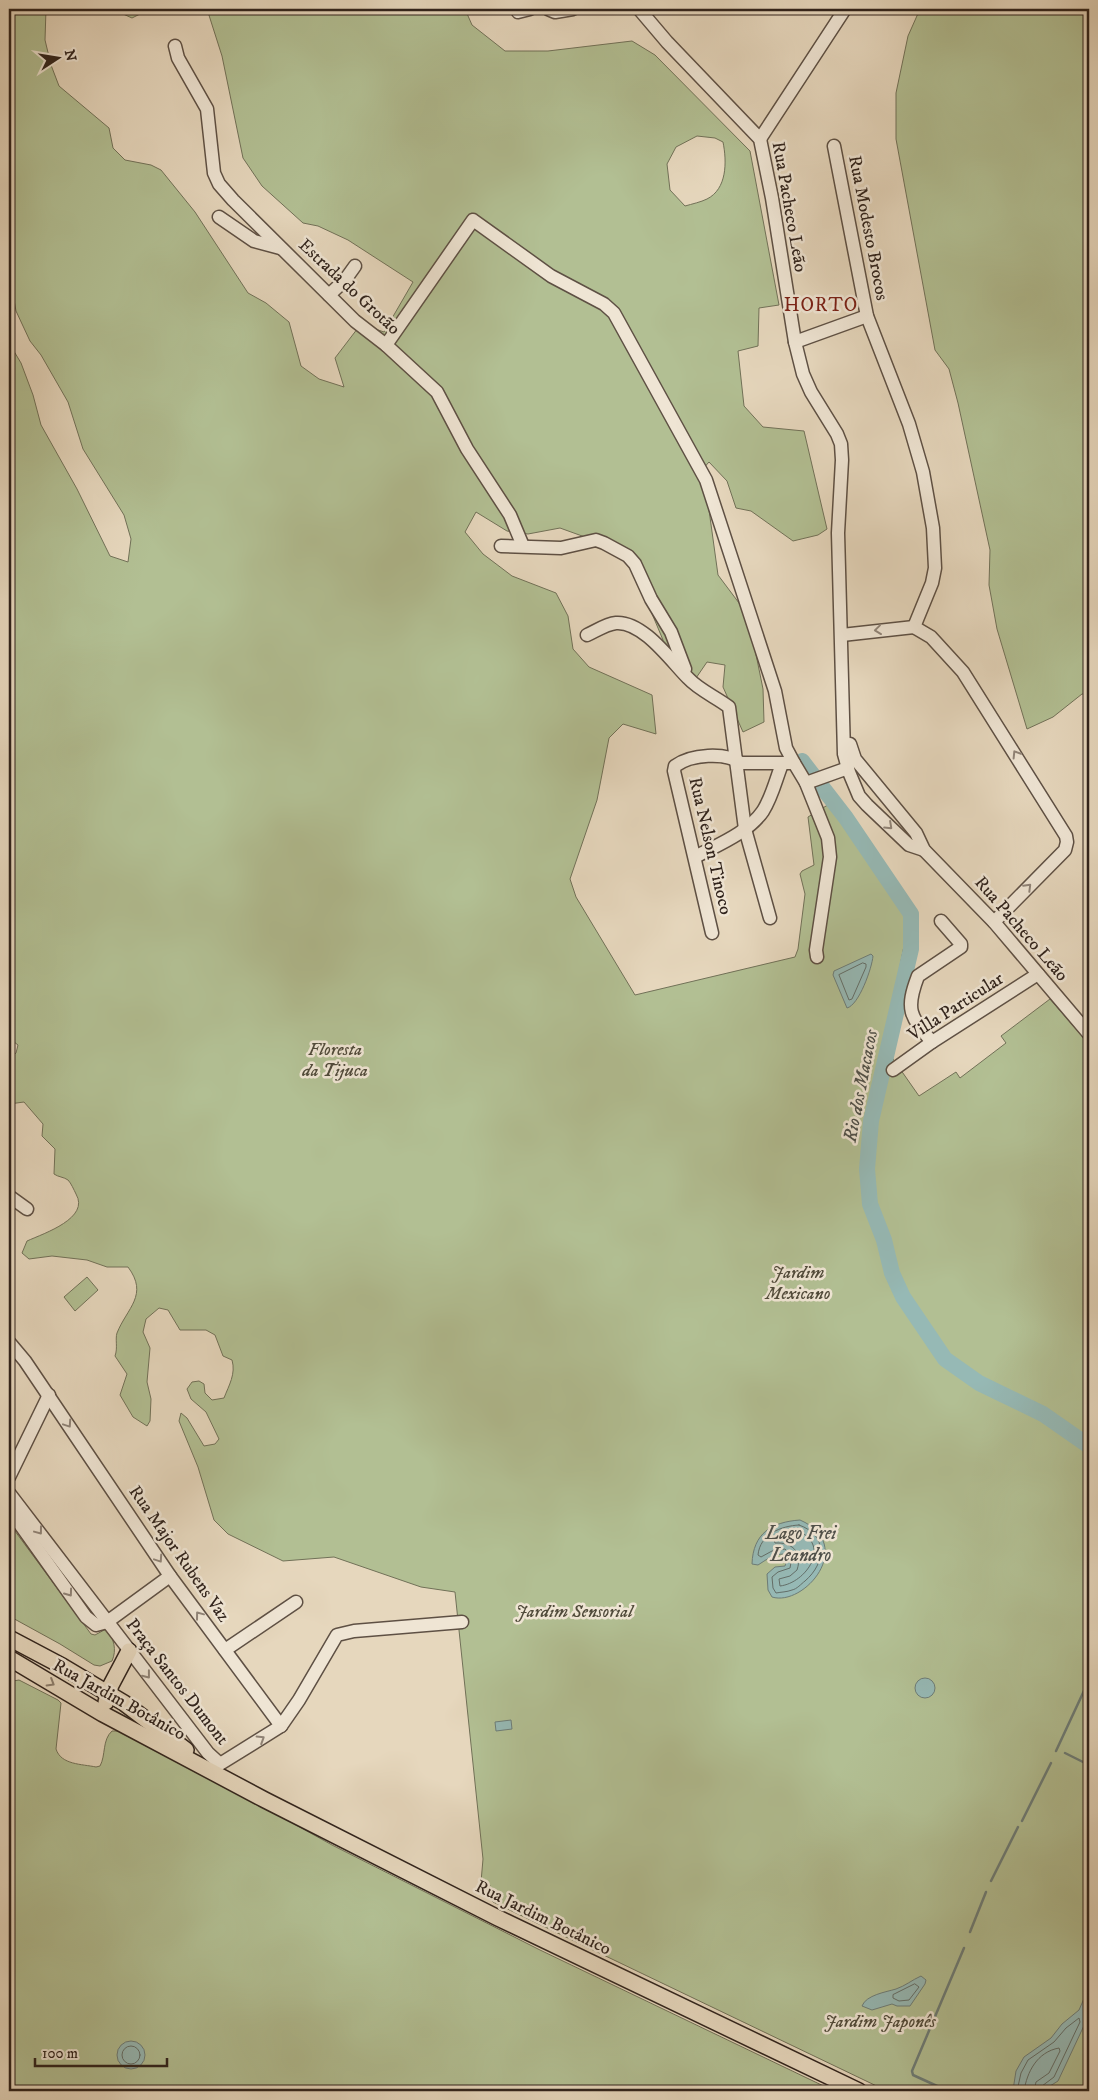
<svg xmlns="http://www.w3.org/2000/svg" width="1098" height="2100" font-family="'IM FELL DW Pica',serif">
<rect width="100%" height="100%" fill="#e6d7bd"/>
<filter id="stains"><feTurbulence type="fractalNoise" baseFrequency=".004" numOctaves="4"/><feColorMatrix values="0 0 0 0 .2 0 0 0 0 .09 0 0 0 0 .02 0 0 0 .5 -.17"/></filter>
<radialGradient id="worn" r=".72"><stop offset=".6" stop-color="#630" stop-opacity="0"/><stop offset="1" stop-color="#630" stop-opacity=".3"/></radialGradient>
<g fill="#b2bf93" stroke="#717158" fill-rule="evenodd">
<path d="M9 9H46L45 40 51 65 59 86 109 128 113 148 125 160 151 165 161 170 195 212 248 293 266 303 289 322 301 366 319 379 344 387 335 358 361 324 384 332 413 282 348 240 318 226 303 223 262 186 243 158 222 56 207 9H465L472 25 505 51H548L632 41 655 55 750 151 779 305 759 308 758 346 738 351 744 406 763 427 804 431 827 529 818 535 793 541 751 511 736 508 727 481 709 462 701 471 709 510 718 575 748 615 763 689 764 722 743 732 723 687 725 665 707 662 694 681 657 652 663 640 630 561 607 545 560 528 528 534 507 531 476 512 465 532 483 554 512 576 556 593 568 616 573 649 589 667 652 695 656 734 623 724 609 738 597 800 570 879 576 897 635 995 795 957 798 949 805 894 800 874 802 871 814 865 808 817 831 803 871 858 910 916 884 1046 919 1096 956 1072 960 1078 1006 1043 1001 1036 1050 999 1089 1044V2091H887L493 1902 489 1888 490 1885 481 1882 483 1859 455 1592 421 1587 334 1557 283 1561 228 1534 214 1520 198 1467 179 1421 181 1413 187 1418 204 1446 215 1444 219 1439 206 1412 191 1399 187 1389 192 1382 199 1381 204 1384 205 1393 212 1400 224 1398C229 1385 236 1374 232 1360L223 1356 215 1335 206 1330H180L168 1310 159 1308 146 1319 143 1332 150 1348 147 1382 151 1399 150 1421 147 1426 133 1417 120 1395 127 1374 115 1356C118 1348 115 1339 117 1333 127 1308 149 1295 128 1267H107L87 1260 52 1256 29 1259 22 1253 27 1241C45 1233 90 1218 76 1194 74 1190 71 1183 68 1180 64 1177 58 1177 54 1174L55 1149 42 1136 43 1124 24 1102 9 1104V1059L16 1053 18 1045 9 1038V343L21 363 33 395 41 425 77 489 110 556 128 562 131 539 124 515 83 449 68 402 41 355 30 341 16 311 9 272ZM697 136 715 138 723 142C727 162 727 189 707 199 701 202 692 204 685 206L670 190 667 164 676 147Z"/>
<polygon points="112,9 143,9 142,13 132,18"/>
<polygon points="920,9 1089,9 1089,694 1082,694 1053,717 1027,729 997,629 989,585 990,550 958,403 949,369 935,350 896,139 896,93 908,36"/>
<polygon points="87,1277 98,1290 75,1311 64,1297"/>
<path d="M9 1523 91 1634 95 1635 106 1629C114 1638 117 1650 112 1661L100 1666 94 1665 60 1644 9 1616Z"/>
<path d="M19 1680 58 1700 61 1703 56 1749C61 1765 82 1764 96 1767L100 1766C106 1755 102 1740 112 1731H127L332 1845 540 1950 834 2091H9V1692L13 1681Z"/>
</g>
<g fill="#96b9b5" stroke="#6d7d78">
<path d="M871 954 873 956C872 968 859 1005 847 1008L833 975 834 971Z"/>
<path d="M800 1520C857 1545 804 1607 772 1597L768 1590 767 1574 775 1567 785 1566 787 1559 784 1554C773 1554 766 1560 758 1565L752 1564C753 1533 772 1522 800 1520Z"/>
<circle cx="925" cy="1688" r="10"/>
<polygon points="511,1720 512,1729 496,1731 495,1722"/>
<path d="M921 1976 926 1980 925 1984 910 2006H897L892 2004 872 2010 862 2006C866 1995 886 1992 896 1989 905 1986 912 1980 921 1976Z"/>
<polygon points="1089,1992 1089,2015 1058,2081 1042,2091 1013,2090 1016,2071 1024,2057 1051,2038 1062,2024 1079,2010 1086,1994"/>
<circle cx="131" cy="2055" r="14"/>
</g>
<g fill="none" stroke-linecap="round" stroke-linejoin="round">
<g stroke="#636e68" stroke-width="1">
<polygon points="863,963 866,964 866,967 852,999 849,1000 839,975"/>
<path d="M799 1525C828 1535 826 1563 805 1581 801 1584 797 1589 792 1590 787 1592 781 1592 776 1593L773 1588 772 1577 778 1572 790 1568 792 1557 785 1549 772 1551 761 1557 758 1555C760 1534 781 1526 799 1525Z"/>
<path d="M798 1531C832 1545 806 1583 780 1586L779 1579 790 1576 797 1570C803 1552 792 1542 775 1543L774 1540 786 1532Z"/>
<polygon points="915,1984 919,1987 909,2000 899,2001 893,1998 893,1995"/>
<circle cx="131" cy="2055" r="9"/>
<polyline points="1017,2091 1021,2073 1028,2060 1054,2042 1066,2028 1079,2018 1080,2022 1054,2077 1042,2086 1040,2091"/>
<path d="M1024 2091C1027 2072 1037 2052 1059 2048L1060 2051 1049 2073 1036 2082 1034 2091"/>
</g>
<g stroke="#6d7d78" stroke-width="2.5">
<polyline points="1056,1751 1089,1680"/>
<polyline points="1065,1753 1085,1763"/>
<polyline points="1022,1821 1051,1763"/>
<polyline points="991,1881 1018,1827"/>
<polyline points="970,1932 986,1892"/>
<polyline points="948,2091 913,2075 912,2071 964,1948"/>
</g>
<polyline stroke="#96b9b5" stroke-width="16" points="802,761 846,818 911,914 911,949 871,1121 867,1169 870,1204 884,1240 892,1273 903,1297 945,1359 979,1383 1043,1414 1089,1446"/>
<defs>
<g id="minor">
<polyline points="548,9 555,12 573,9"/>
<polyline points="639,9 667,42 760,139 772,198 795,342 803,374 811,392 837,434 841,444 842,460 838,533 844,754 849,772 859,796 867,805 909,845 924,850"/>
<polyline points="518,12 530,9"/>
<polyline points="175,46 178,58 207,109 214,173 219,184 233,200 355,321 386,345 437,392 467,449 510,515 523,546"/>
<polyline points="760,139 845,9"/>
<polyline points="834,146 867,316 909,424 923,472 933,528 935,568 932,583 914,627"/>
<polyline points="219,217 254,241 280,248"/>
<polyline points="329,295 345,280 355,266"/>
<polyline points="795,342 867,316"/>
<polyline points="386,345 473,220 551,276 604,304 614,313 706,480 775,691 786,748 794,763"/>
<polyline points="501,546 561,548 596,540 604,543 628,556 635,564 651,599 671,632 685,669"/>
<polyline points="914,627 931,637 963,672 1066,836 1067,842 1065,850 994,922"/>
<path d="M587 635C596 631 606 624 616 623 643 621 671 661 688 678 699 690 716 697 729 707L745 829 770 918"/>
<polyline points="842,635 914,627"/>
<polyline points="850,744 855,759 916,833 924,850 994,922 1089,1034"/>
<polyline points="806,783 848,768"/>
<path d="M695 857C717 845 748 833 763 811 772 797 776 779 782 764"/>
<path d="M712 933 674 771 675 766C691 754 725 752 741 763H794L806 783 828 838 830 857 816 950 817 957"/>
<path d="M932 1042C910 1016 905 1010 918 976L961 947V944L941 921"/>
<polyline points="893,1070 932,1042 1038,974"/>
<polyline points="9,1196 27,1209"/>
<polyline points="9,1342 25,1361 170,1576 281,1726 220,1764 208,1753 9,1493"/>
<polyline points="9,1477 49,1395"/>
<polyline points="9,1512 14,1516 86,1617 96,1625 107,1622 170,1576"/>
<polyline points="225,1650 296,1602"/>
<polyline points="281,1726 299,1700 337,1635 354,1631 462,1622"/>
</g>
<g id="major">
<polyline points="9,1638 62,1666 124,1703 186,1750"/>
<polyline points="9,1658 103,1714 265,1800 498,1918 859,2091"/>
<polyline points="106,1702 111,1685 129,1651"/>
</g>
</defs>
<use href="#minor" stroke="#5e5044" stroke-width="15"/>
<use href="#major" stroke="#30231c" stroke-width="18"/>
<use href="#minor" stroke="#efe5d4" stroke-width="12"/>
<use href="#major" stroke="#e6d7bd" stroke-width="15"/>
</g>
<defs><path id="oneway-chevron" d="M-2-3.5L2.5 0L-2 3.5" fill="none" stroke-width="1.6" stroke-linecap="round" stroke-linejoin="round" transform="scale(1.25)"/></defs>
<g stroke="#908478">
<use href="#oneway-chevron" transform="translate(878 630) rotate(173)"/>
<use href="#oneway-chevron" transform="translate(1016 754) rotate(-122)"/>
<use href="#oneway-chevron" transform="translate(889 826) rotate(43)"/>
<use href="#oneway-chevron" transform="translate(1028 887) rotate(-45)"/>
<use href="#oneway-chevron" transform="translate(68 1424) rotate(56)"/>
<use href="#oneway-chevron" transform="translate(39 1531) rotate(53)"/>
<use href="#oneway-chevron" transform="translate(159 1559) rotate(56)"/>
<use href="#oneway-chevron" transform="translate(69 1593) rotate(54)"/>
<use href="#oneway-chevron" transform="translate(199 1615) rotate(-127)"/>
<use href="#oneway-chevron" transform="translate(147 1675) rotate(52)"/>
<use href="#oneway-chevron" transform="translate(261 1739) rotate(-32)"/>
</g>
<use stroke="#8b7d6c" href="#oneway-chevron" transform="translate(51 1683) rotate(31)"/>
<g text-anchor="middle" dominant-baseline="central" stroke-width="5" stroke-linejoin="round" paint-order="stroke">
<g font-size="18" fill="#30231c" stroke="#efe5d4">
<text transform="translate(789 207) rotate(80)">Rua Pacheco Leão</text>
<text transform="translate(868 228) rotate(79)">Rua Modesto Brocos</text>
<text transform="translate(349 287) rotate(43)">Estrada do Grotão</text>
<text transform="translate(710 846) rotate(77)">Rua Nelson Tinoco</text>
<text transform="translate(1021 929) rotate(49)">Rua Pacheco Leão</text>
<text transform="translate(956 1007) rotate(-33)">Villa Particular</text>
<text transform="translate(179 1554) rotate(55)">Rua Major Rubens Vaz</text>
<text transform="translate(177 1682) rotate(52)">Praça Santos Dumont</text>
<text transform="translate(119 1700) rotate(29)">Rua Jardim Botânico</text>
<text transform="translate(543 1918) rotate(26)">Rua Jardim Botânico</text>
</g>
<g font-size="18" font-style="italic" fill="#504a3a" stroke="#efe5d4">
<text x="335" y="1050">Floresta<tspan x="335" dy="21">da Tijuca</tspan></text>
<text x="798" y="1273">Jardim<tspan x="798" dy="21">Mexicano</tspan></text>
<text x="574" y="1612">Jardim Sensorial</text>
<text x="880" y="2022">Jardim Japonês</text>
</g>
<g font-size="19" letter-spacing="1" fill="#7a1f14" stroke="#efe5d4">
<text x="821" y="305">HORTO</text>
</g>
<g font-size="19" font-style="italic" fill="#4f504a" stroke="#efe5d4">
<text transform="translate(861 1086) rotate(-79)">Rio dos Macacos</text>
<text x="801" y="1533">Lago Frei<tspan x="801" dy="22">Leandro</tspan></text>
</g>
</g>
<rect width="1098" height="2100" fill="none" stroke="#e6d7bd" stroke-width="30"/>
<rect x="10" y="10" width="1078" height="2080" fill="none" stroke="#30231c" stroke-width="2.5"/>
<rect x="15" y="15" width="1068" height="2070" fill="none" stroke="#30231c"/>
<g transform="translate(58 58) rotate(78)" stroke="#efe5d4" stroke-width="4" paint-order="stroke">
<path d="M0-4L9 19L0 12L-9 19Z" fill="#30231c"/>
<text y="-8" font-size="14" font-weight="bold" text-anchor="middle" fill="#30231c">N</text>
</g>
<path d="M35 2058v8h132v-8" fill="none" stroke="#30231c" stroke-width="2.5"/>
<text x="42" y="2058" font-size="15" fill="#30231c" stroke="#efe5d4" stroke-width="4" paint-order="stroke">100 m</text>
<rect width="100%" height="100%" filter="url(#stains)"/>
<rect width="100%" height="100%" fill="url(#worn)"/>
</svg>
